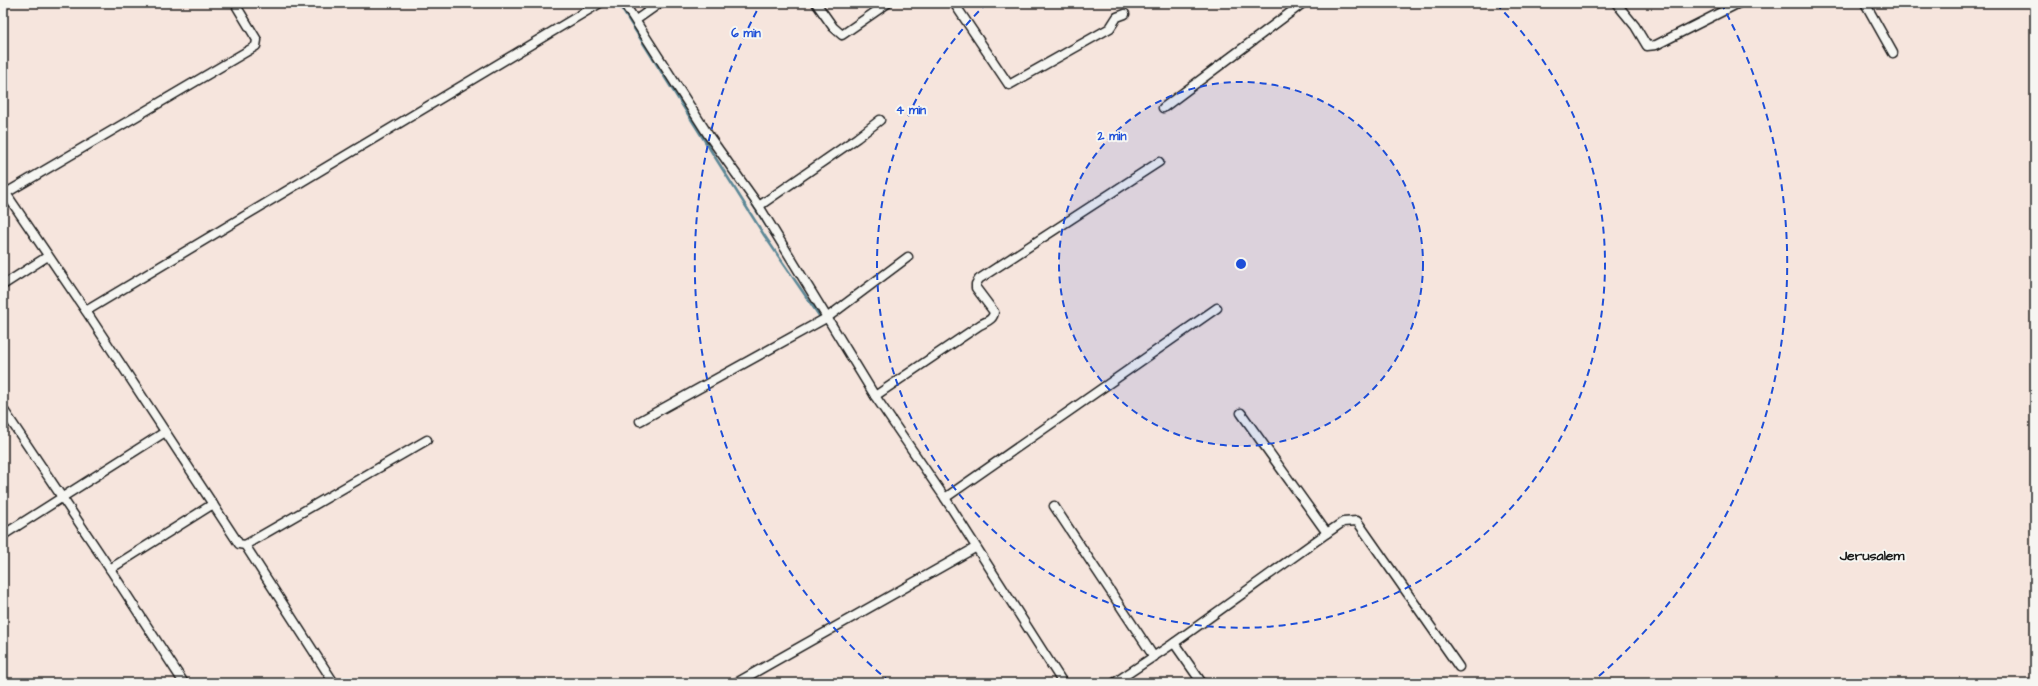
<svg xmlns="http://www.w3.org/2000/svg" width="2038" height="686" font-family="'Architects Daughter',sans-serif">
<rect width="100%" height="100%" fill="#f6e5dd"/>
<filter id="ink" filterUnits="userSpaceOnUse"><feTurbulence type="fractalNoise" baseFrequency=".025" numOctaves="2"/><feDisplacementMap in="SourceGraphic" scale="8" xChannelSelector="R" yChannelSelector="G"/><feConvolveMatrix kernelMatrix="1 2 1 2 8 2 1 2 1" color-interpolation-filters="sRGB"/></filter>
<g filter="url(#ink)">
<g fill="none" stroke-linecap="round" stroke-linejoin="round">
<g stroke="#5c8796" stroke-width="2.5">
<polyline points="618,3 764,235 820,317"/>
<polyline points="749,199 784,254"/>
</g>
<defs>
<g id="street">
<polyline points="624,3 709,136 759,206 875,396 945,498 1063,683"/>
<polyline points="816,3 833,27 842,35 888,3"/>
<polyline points="954,3 1009,85 1110,28 1117,17 1125,14"/>
<polyline points="1616,3 1635,26 1647,46 1656,45 1739,3"/>
<polyline points="1865,3 1893,53"/>
<polyline points="636,20 660,3"/>
<polyline points="1163,108 1303,3"/>
<polyline points="3,189 86,311 239,544 245,545 334,683"/>
<polyline points="6,193 256,46 257,40 237,7 237,3"/>
<polyline points="759,206 857,138 880,120"/>
<polyline points="3,285 48,256"/>
<polyline points="86,311 600,3"/>
<path d="M875 396 980 325C987 321 993 320 994 312L976 288V284L979 279 1159 162"/>
<polyline points="3,409 110,569 184,683"/>
<polyline points="1241,413 1327,533"/>
<polyline points="640,421 828,317 908,257"/>
<polyline points="945,498 1217,308"/>
<polyline points="1054,506 1154,657"/>
<polyline points="3,535 165,432"/>
<polyline points="245,545 427,440"/>
<polyline points="110,569 213,504"/>
<polyline points="1174,643 1202,683"/>
<polyline points="736,683 975,548"/>
<polyline points="1114,683 1174,643 1327,533 1343,522 1357,521 1459,667"/>
</g>
</defs>
<use href="#street" stroke="#1c1c1c" stroke-width="11"/>
<use href="#street" stroke="#f6f6f2" stroke-width="8"/>
</g>
</g>
<circle cx="1241" cy="264" r="182" fill="#1d4ed8" fill-opacity=".12"/>
<g fill="none" stroke="#1d4ed8" stroke-width="2" stroke-dasharray="7 5">
<circle cx="1241" cy="264" r="182"/>
<path d="M1496 4A364 364 0 1 1 986 4"/>
<path d="M890 682A546 546 0 0 1 761 3M1721 3A546 546 0 0 1 1592 682"/>
</g>
<g text-anchor="middle" dominant-baseline="central" stroke-width="4" stroke-linejoin="round" paint-order="stroke">
<g font-size="14" font-weight="bold" fill="#1c1c1c" stroke="#f6f6f2">
<text x="1872" y="556">Jerusalem</text>
</g>
</g>
<circle cx="1241" cy="264" r="6" fill="#1d4ed8" stroke="#f6f6f2" stroke-width="2"/>
<g font-size="12" text-anchor="middle" font-weight="bold" fill="#1d4ed8" stroke="#f6f6f2" stroke-width="4" stroke-linejoin="round" paint-order="stroke">
<text x="746" y="37">6 min</text>
<text x="911" y="114">4 min</text>
<text x="1112" y="140">2 min</text>
</g>
<rect width="2038" height="686" fill="none" stroke="#f6f6f2" stroke-width="16"/>
<rect x="8" y="8" width="2022" height="670" fill="none" stroke="#1c1c1c" stroke-width="1.5" filter="url(#ink)"/>
</svg>
